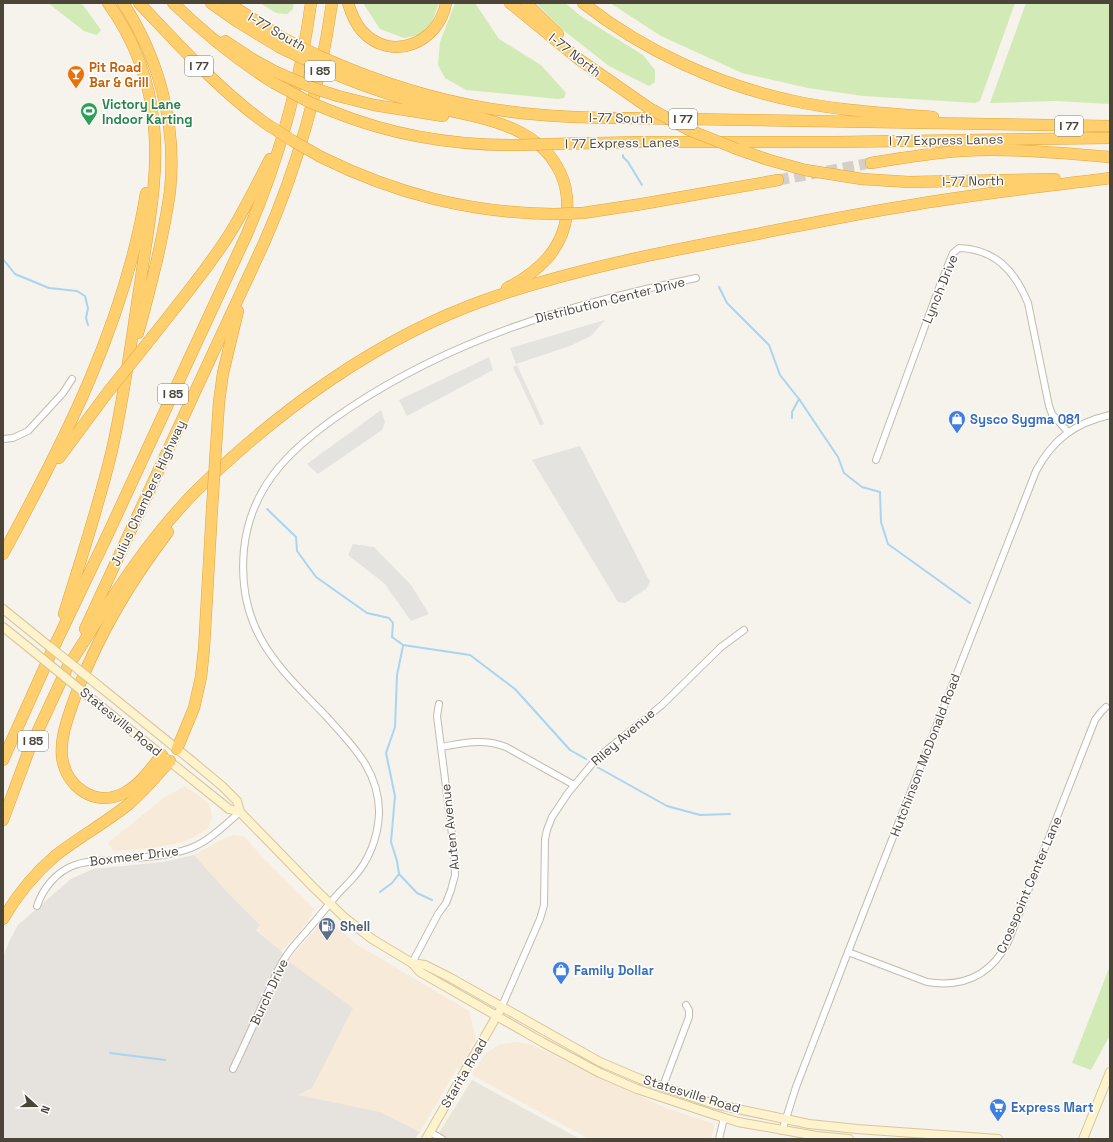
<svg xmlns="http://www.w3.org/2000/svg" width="1113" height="1142" font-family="'Space Grotesk',sans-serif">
<rect width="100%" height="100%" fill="#f6f3ec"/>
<polygon fill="#eae5da" points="472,1080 580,1139 435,1139"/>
<g fill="#f7ead8">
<polygon points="185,786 205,800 210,806 212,817 208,828 194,837 179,843 152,848 114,851 108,843 165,797"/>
<polygon points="234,835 245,837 263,858 314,909 307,923 281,951 256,929 260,925 228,893 194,855 225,838"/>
<polygon points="321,923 332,923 356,944 469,1011 476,1038 469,1051 471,1052 460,1070 457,1068 420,1132 380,1112 297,1095 288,961"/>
<polygon points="515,1042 530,1044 663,1107 715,1124 711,1139 589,1139 472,1075 485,1054 500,1044"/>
</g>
<polygon fill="#e6e2dd" points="194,855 228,893 260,925 256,930 281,951 288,961 353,1008 312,1088 298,1095 380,1112 420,1132 415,1139 3,1139 3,957 9,942 18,925 71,879 93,869 163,862"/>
<g fill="#d2eab5">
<polygon points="48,3 80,3 83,5 101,30 97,35 84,31"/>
<polygon points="260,3 294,3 293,9 287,14 276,13"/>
<polygon points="363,3 439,3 432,22 419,35 404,38 380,29"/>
<polygon points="455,3 475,3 499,39 541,65 566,93 564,98 558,99 466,90 445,78 438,65 440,42"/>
<polygon points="536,3 565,3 582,17 643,55 655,70 655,82 649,86 609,66 563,30"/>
<polygon points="610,3 1015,3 980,101 975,103 863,96 808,88 742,73 661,36"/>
<polygon points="1026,3 1110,3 1110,104 1056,101 990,103"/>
<polygon points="1110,966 1110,1035 1091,1070 1072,1063"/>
</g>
<g fill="#e5e3e0">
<polygon points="605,320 591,336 570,346 516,364 510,348"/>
<polygon points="489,357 493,370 407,416 399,400"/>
<polygon points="517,365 544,424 540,425 513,367"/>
<polygon points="381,410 385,422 382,430 318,474 307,464"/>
<polygon points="580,446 650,582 646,589 625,603 618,602 532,460"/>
<polygon points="353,544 374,547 411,585 429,614 411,621 385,584 348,555"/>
</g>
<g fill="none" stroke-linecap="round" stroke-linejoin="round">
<g stroke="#a9d4f2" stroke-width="2">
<polyline points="623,155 623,157 628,162 642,185"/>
<polyline points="3,259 15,274 49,288 77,291 85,296 88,308 86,318 88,325"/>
<polyline points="719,287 727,303 769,345 780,375 799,399 838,457 844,473 862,487 880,492 881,522 888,544 970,603"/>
<polyline points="792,418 792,412 799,399"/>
<polyline points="267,509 296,537 297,551 316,577 367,613 389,618 393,623 392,637 403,645 470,655 515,689 570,750 586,759"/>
<polyline points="403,646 397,675 395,727 386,753 395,796 391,842 397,861 399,874 417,893 432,900"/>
<polyline points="597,767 667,806 700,815 730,814"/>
<polyline points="380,892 392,883 399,874"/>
<polyline points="110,1053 165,1060"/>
</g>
<polyline stroke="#d4d0c8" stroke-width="11" stroke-dasharray="11 5.5" stroke-linecap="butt" points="778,180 871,163"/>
<defs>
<g id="street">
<polyline points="3,439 13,438 28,431 63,393 72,379"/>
<path d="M876 460 940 285 953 253 959 248C995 249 1015 271 1028 303L1049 406 1052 414 1068 432"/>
<path d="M441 747C464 743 484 738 506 747L574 785"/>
<path d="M37 906C43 888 57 871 75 865 86 861 98 861 109 860 135 857 165 858 191 848 209 841 225 825 240 812"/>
<path d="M848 952 927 982C964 988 991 975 1008 942L1095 720 1101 712 1106 707"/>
<polyline points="412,963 438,914 446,903 451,890 455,875 454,850 437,716 439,704"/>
<polyline points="502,1006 540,919 544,905 545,839 547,830 552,817 568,793 597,758 662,705 721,647 744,630"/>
<path d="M233 1069C245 1044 256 1019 267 995 273 982 277 969 285 958 292 946 302 937 311 926 320 916 328 905 337 895 342 889 348 884 353 878 369 861 378 837 379 814 380 771 352 745 325 715 302 691 277 668 261 639 246 612 241 580 244 549 251 482 296 444 348 409 456 337 571 304 696 278"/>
<polyline points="663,1086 689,1017 689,1010 686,1005"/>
<path d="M782 1131 796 1087 848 952 1036 471C1053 439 1075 423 1110 415"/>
<polyline points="430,1132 442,1139"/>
<polyline points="719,1139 724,1118"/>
</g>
<g id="secondary">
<polyline points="3,609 50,647"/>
<polyline points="3,627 28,647"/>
<polyline points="99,686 192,761 222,786 237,801 240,812 314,888 345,918 372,939 412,963 420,972 542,1042 600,1073 637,1089 715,1115 738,1122 817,1136 849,1139"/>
<polyline points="93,700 229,809 240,812"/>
<polyline points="412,963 425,965 449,977 600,1062 640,1079 714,1104 809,1124 857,1129 998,1139"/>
<polyline points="426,1139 499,1012"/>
<polyline points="1083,1139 1110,1072"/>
</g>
<g id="highway">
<path d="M123 3C159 58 177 125 170 191 167 214 162 237 157 260 151 284 145 309 138 333"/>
<path d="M139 3C179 45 217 88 265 123"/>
<path d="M173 3C204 33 237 60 274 83"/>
<polyline points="211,3 238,22 279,47"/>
<polyline points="228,3 281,37"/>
<path d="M348 3C351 13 355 23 362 31 391 63 439 43 446 3"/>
<polyline points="510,3 580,60 649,108"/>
<polyline points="526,3 558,34"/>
<path d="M583 3C644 51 718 85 794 101 839 111 887 113 933 117"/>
<polyline points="225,41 254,60 276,72"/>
<path d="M345 67C404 91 467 108 531 114 561 117 592 118 623 118L1110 126"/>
<path d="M342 77C371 89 400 98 429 106 476 118 536 122 560 172 566 184 568 199 567 213 563 250 538 272 507 288"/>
<polyline points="338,96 374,105 443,116"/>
<path d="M334 112C394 136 456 146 521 145"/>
<polyline points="551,144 642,142 835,142 1110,138"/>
<polyline points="737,149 769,160 805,170 862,179 909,182 1055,179"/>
<path d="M321 157C396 194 470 213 554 214"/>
<path d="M871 163C901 158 931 153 961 151 1011 148 1061 153 1110 157"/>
<polyline points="583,213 642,204 778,180"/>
<path d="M153 336C178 304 205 272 227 238 243 213 256 186 270 159"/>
<polyline points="216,447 219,402 223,373 238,311"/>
<polyline points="59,458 108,392"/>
<path d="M3 554C65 440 125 322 146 193"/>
<path d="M64 614C81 559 99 505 112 450 125 393 132 335 141 278 148 228 159 177 154 126 150 82 134 39 108 3"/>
<path d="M85 629 264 243C298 166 320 87 332 3"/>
<path d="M69 665C108 604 146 541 197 490 279 410 379 337 488 299 574 269 663 252 752 235 803 225 855 214 906 206 974 194 1042 187 1110 178"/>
<polyline points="177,749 194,708 201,677 204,649 212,509"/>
<path d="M162 755C151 768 140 785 124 793 95 808 66 787 62 757 61 746 63 734 66 724 70 710 75 697 80 684 102 629 132 579 168 532"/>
<path d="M3 760 52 651 107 536 246 236C279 161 300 83 311 3"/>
<polyline points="3,820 29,750 68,666"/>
<path d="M3 919C17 895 34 874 55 856 79 837 107 822 130 803 145 790 157 775 170 761"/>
</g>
</defs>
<use href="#street" stroke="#c2bbae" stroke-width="8"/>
<use href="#secondary" stroke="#d6c79b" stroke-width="10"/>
<use href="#highway" stroke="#e0a43c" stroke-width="12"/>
<use href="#street" stroke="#fff" stroke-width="6"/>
<use href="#secondary" stroke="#fff3cd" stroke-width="8"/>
<use href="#highway" stroke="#ffcf6e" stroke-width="11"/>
<defs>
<g id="secondary-bridge">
<polyline points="28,647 93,700"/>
<polyline points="50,647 99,686"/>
</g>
<g id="highway-bridge">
<polyline points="281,37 319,56 345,67"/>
<polyline points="279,47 342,77"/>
<polyline points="276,72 313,88 338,96"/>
<polyline points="274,83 309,102 334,112"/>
<polyline points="649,108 689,130 737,149"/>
<polyline points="265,123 293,141 321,157"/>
<polyline points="521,145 551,144"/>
<polyline points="554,214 583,213"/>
<polyline points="108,392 153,336"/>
<polyline points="212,509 216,447"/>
</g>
</defs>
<use href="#secondary-bridge" stroke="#d6c79b" stroke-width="10" stroke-linecap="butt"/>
<use href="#highway-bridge" stroke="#e0a43c" stroke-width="12" stroke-linecap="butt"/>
<use href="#secondary-bridge" stroke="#fff3cd" stroke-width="8"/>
<use href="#highway-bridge" stroke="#ffcf6e" stroke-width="11"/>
</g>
<defs>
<symbol id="bar-pin" viewBox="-11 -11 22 30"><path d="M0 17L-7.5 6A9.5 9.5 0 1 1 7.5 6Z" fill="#e8710a" stroke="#fff"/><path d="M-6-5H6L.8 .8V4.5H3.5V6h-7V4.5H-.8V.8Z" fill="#fff"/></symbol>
<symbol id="stadium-pin" viewBox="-11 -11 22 30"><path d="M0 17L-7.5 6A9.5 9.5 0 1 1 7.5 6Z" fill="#2e9e5b" stroke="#fff"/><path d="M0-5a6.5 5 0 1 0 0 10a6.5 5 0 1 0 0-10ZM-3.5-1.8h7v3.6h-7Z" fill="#fff"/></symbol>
<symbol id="shop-pin" viewBox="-11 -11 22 30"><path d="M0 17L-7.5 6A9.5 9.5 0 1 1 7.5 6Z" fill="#3f7fe0" stroke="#fff"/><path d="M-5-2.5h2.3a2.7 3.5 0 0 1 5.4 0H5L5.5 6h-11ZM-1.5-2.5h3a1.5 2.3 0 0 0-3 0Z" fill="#fff"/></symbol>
<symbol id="fuel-pin" viewBox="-11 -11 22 30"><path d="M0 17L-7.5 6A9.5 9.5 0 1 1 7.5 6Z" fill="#5c6f8a" stroke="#fff"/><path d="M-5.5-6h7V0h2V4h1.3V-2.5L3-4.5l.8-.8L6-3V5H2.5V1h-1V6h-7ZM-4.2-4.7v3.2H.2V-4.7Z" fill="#fff"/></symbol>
<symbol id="supermarket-pin" viewBox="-11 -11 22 30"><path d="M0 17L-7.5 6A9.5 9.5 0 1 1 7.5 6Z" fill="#3f7fe0" stroke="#fff"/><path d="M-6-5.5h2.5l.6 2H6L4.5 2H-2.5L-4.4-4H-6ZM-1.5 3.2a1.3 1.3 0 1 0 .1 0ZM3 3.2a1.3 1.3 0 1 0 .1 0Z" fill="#fff"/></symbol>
</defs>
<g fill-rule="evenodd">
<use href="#bar-pin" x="66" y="64" width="20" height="27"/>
<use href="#stadium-pin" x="79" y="101" width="20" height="27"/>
<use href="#shop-pin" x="947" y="409" width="20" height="27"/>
<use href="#fuel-pin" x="317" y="916" width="20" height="27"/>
<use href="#shop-pin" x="551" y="960" width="20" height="27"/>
<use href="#supermarket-pin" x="988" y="1097" width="20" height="27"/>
</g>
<g text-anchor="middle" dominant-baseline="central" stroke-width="3" stroke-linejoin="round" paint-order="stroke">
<g fill="#fff" stroke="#817c74" stroke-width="1">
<rect x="185" y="56" width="28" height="20" rx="3"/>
<rect x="305" y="61" width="30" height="20" rx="3"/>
<rect x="669" y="109" width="28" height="20" rx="3"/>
<rect x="1055" y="116" width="28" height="20" rx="3"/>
<rect x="158" y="384" width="30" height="20" rx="3"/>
<rect x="18" y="731" width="30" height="20" rx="3"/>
</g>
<g font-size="12" font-weight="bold" fill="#4b4439">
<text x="199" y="66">I 77</text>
<text x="320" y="71">I 85</text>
<text x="683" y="119">I 77</text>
<text x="1069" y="126">I 77</text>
<text x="173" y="394">I 85</text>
<text x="33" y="741">I 85</text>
</g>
<g font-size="13" fill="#4b4439" stroke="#fff">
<text transform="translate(277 32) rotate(30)">I-77 South</text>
<text transform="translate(575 55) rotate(38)">I-77 North</text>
<text transform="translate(621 118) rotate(1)">I-77 South</text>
<text transform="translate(946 140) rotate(-1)">I 77 Express Lanes</text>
<text transform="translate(622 143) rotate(-1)">I 77 Express Lanes</text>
<text transform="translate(973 181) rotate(-1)">I-77 North</text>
<text transform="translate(940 289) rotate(-68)">Lynch Drive</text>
<text transform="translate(610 300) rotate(-14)">Distribution Center Drive</text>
<text transform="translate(148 493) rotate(-65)">Julius Chambers Highway</text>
<text transform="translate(121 722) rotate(39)">Statesville Road</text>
<text transform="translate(623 737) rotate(-41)">Riley Avenue</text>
<text transform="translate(925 755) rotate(-69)">Hutchinson McDonald Road</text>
<text transform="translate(450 827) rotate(-96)">Auten Avenue</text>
<text transform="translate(134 856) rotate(-7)">Boxmeer Drive</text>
<text transform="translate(1029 885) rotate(-67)">Crosspoint Center Lane</text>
<text transform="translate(269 992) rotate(-65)">Burch Drive</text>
<text transform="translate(464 1073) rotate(-60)">Starita Road</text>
<text transform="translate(692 1094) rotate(17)">Statesville Road</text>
</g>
<g font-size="13" font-weight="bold" fill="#c56008" stroke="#fff" text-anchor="start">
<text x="89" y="67">Pit Road<tspan x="89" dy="15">Bar &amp; Grill</tspan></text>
</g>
<g font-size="13" font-weight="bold" fill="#27864d" stroke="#fff" text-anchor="start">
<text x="102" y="104">Victory Lane<tspan x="102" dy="15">Indoor Karting</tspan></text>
</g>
<g font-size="13" font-weight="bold" fill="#366cbe" stroke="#fff" text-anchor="start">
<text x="970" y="419">Sysco Sygma 081</text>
<text x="574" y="970">Family Dollar</text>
<text x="1011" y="1107">Express Mart</text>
</g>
<g font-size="13" font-weight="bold" fill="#4e5e75" stroke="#fff" text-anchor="start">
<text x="340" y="926">Shell</text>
</g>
</g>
<rect width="1113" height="1142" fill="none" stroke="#4b4439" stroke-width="8"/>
<g transform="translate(36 1106) rotate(111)" stroke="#ffffff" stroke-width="3" paint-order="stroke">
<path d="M0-3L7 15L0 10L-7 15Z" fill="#4b4439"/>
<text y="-6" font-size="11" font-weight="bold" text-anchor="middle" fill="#4b4439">N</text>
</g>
</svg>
